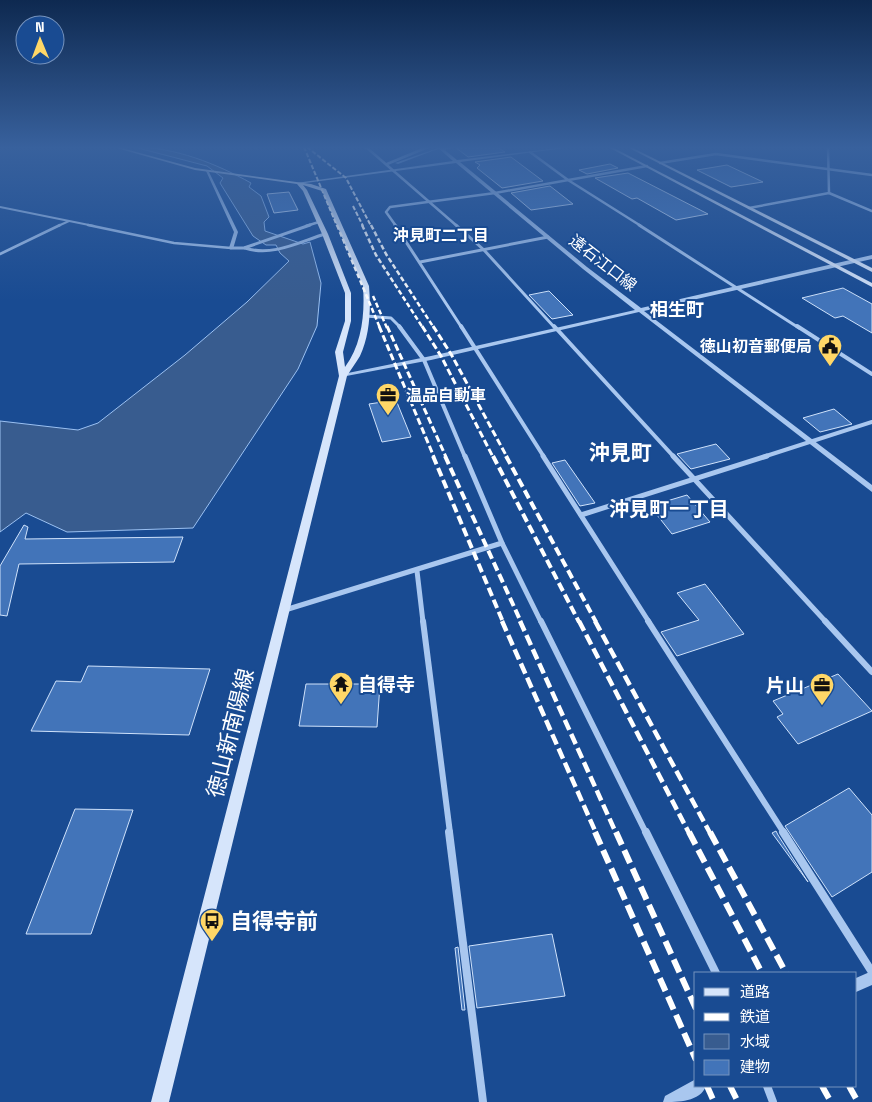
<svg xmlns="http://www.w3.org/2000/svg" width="872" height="1102" font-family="'Space Grotesk','Noto Sans JP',sans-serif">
<rect width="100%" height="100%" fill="#194b92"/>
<path fill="#385c8f" stroke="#9bc1f2" d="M134 147C175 147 217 164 251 183L249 187 261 196 269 217 264 222 265 231 303 244 310 242 321 283 317 326 298 369 193 528 67 532 26 513 0 532V421L78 430 98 423 185 355 247 302 289 261 280 253 276 245H266L253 236 220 183 223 178 207 166Z"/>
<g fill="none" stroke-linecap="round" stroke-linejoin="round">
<polygon fill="#9bc1f2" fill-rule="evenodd" points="441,147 443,147 398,164 395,163"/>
</g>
<g fill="#4274b9" stroke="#cfe2fb">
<polygon points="455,147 497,147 505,152 468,157"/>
<polygon points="511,157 543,181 502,188 477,168 480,165 475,162"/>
<polygon points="610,164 618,168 587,174 579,170"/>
<polygon points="727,165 763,182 731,187 697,170"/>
<polygon points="628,173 708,214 676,220 637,198 632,199 595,178"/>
<polygon points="550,186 573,204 531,210 511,193"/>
<polygon points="289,192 298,210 274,213 267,194"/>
<polygon points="843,288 872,304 872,333 843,316 835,318 802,298"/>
<polygon points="549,291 573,315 552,319 529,295"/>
<polygon points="396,400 411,437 382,442 369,404"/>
<polygon points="834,409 852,424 820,432 803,418"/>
<polygon points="716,444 730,459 691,469 677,454"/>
<polygon points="565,460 595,503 580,506 552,463"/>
<polygon points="687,495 710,522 672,534 650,506"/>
<polygon points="24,525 28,527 25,539 183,537 174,562 19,564 7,616 0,615 0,566"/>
<polygon points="705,584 744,634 677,656 661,632 699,620 677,593"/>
<polygon points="88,666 210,669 189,735 31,731 56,681 81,682"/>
<polygon points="838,674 872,711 798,744 777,717 783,714 773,701"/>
<polygon points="306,684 380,684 377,727 299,726"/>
<polygon points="849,788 872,815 872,872 832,897 785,826"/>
<polygon points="75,809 133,810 91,934 26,934"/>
<polygon points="776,831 778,835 808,882 772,833"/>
<polygon points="552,934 565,996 477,1008 469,946"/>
<polygon points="458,947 465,1010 462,1010 455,948"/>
</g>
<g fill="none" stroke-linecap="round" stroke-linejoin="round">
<g stroke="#a9c7ef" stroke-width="2">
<polyline points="0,207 94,226"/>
<polyline points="58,226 69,221"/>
</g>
<g stroke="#a9c7ef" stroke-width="2.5">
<polyline points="88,225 174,243 231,248"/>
<polyline points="0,254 60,225"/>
</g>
<g stroke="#a9c7ef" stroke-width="2.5">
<polyline points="366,147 457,226"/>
<polyline points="828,147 829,193"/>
<polyline points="442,149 452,147"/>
<polyline points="530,152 568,180 641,226"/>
<polyline points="660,163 716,154 872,175"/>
<polyline points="387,164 428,147"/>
<polyline points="749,208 829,193 872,211"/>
<polyline points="306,226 319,222"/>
<polyline points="396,226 386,212 390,207 495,193 647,166"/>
</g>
<g stroke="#a9c7ef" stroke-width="3">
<polyline points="395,225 462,328"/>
<polyline points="456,225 484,250 555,328"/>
<polyline points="639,225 799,328"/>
<polyline points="231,248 244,248 310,225"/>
<path d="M245 248C272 257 299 242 325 234"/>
<polyline points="420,262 548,237"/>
<polyline points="366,316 391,318 401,328"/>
</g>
<g stroke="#a9c7ef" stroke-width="4">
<polyline points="399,326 424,360 465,457"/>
<polyline points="461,326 544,457"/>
<polyline points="554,326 674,457"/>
<polyline points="797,326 872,374"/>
<polyline points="763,457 872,422"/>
</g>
<g stroke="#a9c7ef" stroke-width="5">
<polyline points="465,456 502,543 541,622"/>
<polyline points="543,456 649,622"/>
<polyline points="673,456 826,622"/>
<polyline points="581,515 767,456"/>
<polyline points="417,571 423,622"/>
<polyline points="285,610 502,543"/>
</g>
<g stroke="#a9c7ef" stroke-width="6">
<polyline points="423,621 450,833"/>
<polyline points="541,621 646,833"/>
<polyline points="648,621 784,833"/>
<polyline points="825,621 872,672"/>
</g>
<g stroke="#a9c7ef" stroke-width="8">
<polyline points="449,832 483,1102"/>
<polyline points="646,832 716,973"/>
<polyline points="783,832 872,972"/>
<polyline points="767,1086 773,1102"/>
</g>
<g fill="#a9c7ef" fill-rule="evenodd">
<polygon points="437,147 441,147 457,160 567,147 565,148 460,162 587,267 641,308 872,255 872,259 644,311 872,485 872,492 639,312 431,360 341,377 340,376 343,374 431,356 635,310 583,269 456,163 298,184 296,183 453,161"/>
<polygon points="206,171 209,172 238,232 233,249 229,248 234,232"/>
<polygon points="872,971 872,985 856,992 856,978"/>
<path d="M696 1079V1086H706C700 1102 678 1102 663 1102L665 1096Z"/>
</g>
<g fill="#d6e5fb" fill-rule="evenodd">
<path d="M113 147H118L195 168 311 184 326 189 369 286C371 308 370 335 360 356 356 363 351 369 347 376L169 1102H151L339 376 335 352 345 321V293L322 234 303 191 297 184 195 170ZM303 185 322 191 363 286C365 314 362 344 345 367L343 352 351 321V293L328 234 307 190Z"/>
<polygon points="608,147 612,147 872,283 872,287"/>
<polygon points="627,147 631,147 872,268 872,272"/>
</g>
<g stroke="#fff" stroke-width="2" stroke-dasharray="4.5 2" stroke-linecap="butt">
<polyline points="304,147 337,226"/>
<polyline points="307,147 346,178 371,226"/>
<polyline points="353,206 363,226"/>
</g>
<g stroke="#fff" stroke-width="2.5" stroke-dasharray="5 2.5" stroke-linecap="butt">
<polyline points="337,225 380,328"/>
<polyline points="362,225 376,255 423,328"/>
<polyline points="371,225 386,254 434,328"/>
<polyline points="373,296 387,328"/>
</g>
<g stroke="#fff" stroke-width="3" stroke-dasharray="7 3" stroke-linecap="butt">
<polyline points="379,326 434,457"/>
<polyline points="387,326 446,457"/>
<polyline points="422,326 441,356 493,457"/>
<polyline points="433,326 451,354 507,457"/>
</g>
<g stroke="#fff" stroke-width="4" stroke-dasharray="9 4" stroke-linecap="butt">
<polyline points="433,456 503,622"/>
<polyline points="445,456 521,622"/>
<polyline points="493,456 579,622"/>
<polyline points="506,456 596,622"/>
</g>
<g stroke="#fff" stroke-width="4.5" stroke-dasharray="11 4.5" stroke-linecap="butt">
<polyline points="502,621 596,833"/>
<polyline points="520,621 616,833"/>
<polyline points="579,621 689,833"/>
<polyline points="595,621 710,833"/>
</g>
<g stroke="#fff" stroke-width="6" stroke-dasharray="14 6" stroke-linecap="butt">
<polyline points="595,832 696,1060"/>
<polyline points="616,832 696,1009"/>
<polyline points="689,832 762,973"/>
<polyline points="710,832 786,973"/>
<polyline points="707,1086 714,1102"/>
<polyline points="730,1086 738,1102"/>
<polyline points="822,1086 831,1102"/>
<polyline points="849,1086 858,1102"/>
</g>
</g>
<linearGradient id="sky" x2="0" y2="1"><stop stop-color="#0e2950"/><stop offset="0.49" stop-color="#38619d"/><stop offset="1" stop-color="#38619d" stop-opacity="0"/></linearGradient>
<rect width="872" height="301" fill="url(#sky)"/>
<defs>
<symbol id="civic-pin" viewBox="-11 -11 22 30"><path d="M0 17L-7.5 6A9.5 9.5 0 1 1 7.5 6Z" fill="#ffd767" stroke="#194b92"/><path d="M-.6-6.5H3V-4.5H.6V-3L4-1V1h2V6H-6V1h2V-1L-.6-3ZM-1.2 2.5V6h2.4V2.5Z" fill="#111"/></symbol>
<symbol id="office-pin" viewBox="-11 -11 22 30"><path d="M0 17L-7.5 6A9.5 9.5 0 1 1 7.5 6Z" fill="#ffd767" stroke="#194b92"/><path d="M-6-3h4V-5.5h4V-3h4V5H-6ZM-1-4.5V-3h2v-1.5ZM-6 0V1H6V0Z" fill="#111"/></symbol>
<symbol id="temple-pin" viewBox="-11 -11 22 30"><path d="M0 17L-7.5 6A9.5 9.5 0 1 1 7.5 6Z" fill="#ffd767" stroke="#194b92"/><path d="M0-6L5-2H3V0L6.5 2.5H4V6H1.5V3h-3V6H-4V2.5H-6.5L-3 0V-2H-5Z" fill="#111"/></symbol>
<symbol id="bus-pin" viewBox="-11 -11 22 30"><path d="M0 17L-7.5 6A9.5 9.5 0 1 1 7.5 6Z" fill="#ffd767" stroke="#194b92"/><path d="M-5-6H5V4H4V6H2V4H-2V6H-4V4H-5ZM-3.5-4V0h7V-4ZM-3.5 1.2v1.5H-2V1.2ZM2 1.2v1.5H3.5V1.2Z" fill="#111"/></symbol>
</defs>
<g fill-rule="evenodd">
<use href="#civic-pin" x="816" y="332" width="28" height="38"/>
<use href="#office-pin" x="374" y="381" width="28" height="38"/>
<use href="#temple-pin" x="327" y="670" width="28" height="38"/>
<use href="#office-pin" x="808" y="671" width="28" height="38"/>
<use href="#bus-pin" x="198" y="907" width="28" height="38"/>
</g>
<g text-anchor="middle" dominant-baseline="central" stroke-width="4" stroke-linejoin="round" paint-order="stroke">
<g font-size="16" font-weight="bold" fill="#fff" stroke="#194b92">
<text x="441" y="235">沖見町二丁目</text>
</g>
<g font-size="16" fill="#fff" stroke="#194b92">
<text transform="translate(603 263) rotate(38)">遠石江口線</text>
</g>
<g font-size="16" font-weight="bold" fill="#fff" stroke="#194b92" text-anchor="end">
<text x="812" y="346">徳山初音郵便局</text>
<text x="406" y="395" text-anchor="start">温品自動車</text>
</g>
<g font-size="18" font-weight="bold" fill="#fff" stroke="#194b92">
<text x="677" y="309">相生町</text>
</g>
<g font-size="19" font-weight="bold" fill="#fff" stroke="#194b92" text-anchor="start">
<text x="358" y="684">自得寺</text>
<text x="804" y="685" text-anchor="end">片山</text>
</g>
<g font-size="20" font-weight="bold" fill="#fff" stroke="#194b92">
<text x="669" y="509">沖見町一丁目</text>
</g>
<g font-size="21" font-weight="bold" fill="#fff" stroke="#194b92">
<text x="620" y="452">沖見町</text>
</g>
<g font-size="22" fill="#fff" stroke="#194b92">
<text transform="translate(230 733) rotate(-76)">徳山新南陽線</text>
</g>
<g font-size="22" font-weight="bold" fill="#fff" stroke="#194b92" text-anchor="start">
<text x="230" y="921">自得寺前</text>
</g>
</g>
<rect x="694" y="972" width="162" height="115" fill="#194b92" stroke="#7593be"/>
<rect x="704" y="988" width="25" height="8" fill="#d6e5fb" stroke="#7593be"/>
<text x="740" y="997" font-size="15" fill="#ffffff">道路</text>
<rect x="704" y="1013" width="25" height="8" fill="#ffffff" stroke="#7593be"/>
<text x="740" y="1022" font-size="15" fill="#ffffff">鉄道</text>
<rect x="704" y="1034" width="25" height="15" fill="#385c8f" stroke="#7593be"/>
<text x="740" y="1047" font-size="15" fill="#ffffff">水域</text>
<rect x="704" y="1060" width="25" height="15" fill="#4274b9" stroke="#7593be"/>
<text x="740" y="1072" font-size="15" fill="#ffffff">建物</text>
<g transform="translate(40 40) rotate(359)"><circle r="24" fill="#194b92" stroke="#7593be"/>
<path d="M0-4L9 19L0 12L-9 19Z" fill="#ffd767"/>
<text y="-8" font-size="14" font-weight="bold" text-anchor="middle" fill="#ffffff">N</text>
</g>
</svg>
